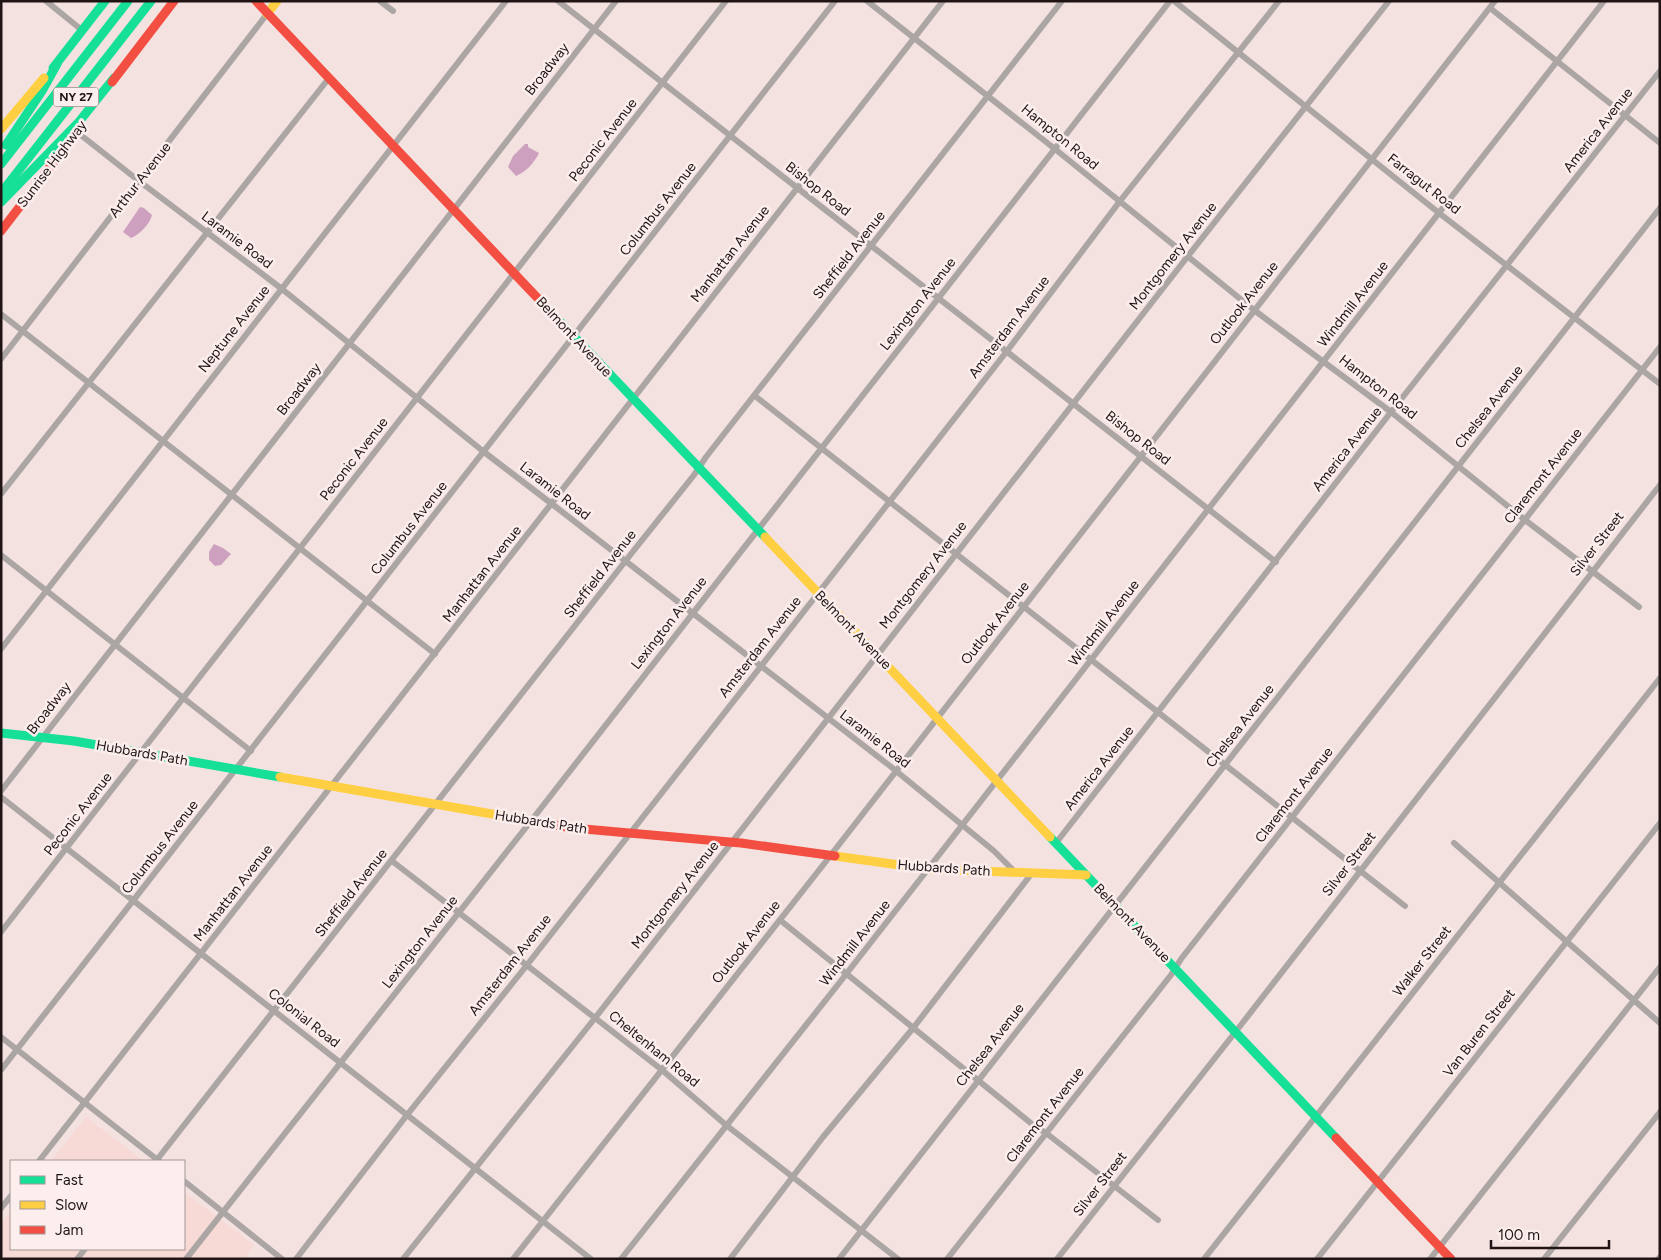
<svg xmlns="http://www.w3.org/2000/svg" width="1661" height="1260" font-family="Figtree,sans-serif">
<rect width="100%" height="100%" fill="#f4e2e0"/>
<g fill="#f7d9d6">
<polygon points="86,1117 144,1161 51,1161"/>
<polygon points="184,1192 254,1245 244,1259 1,1259 1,1224 11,1211 11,1249 184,1249"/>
</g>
<g fill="#cea0bf">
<path d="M525 144H528V147L539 153C534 163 527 171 516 176L508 167 513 156Z"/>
<path d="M140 207 144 208 152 215C150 224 139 235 131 238L123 232Z"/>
<polygon points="214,544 223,548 231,554 221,565 215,566 209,560 209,552"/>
</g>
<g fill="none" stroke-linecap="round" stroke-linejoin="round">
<g stroke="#aba6a4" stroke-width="6">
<polyline points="46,1 83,31"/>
<polyline points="380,1 393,11"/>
<polyline points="558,1 1276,562"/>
<polyline points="867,1 1055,149 1254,310 1391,412 1525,520 1639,607"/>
<polyline points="1174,1 1439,213 1660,384"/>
<polyline points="1490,8 1660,143"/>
<polyline points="77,132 139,181 282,289 484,452 552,504 890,766 994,851 1015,872"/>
<polyline points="1,314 435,654"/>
<polyline points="1,359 267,14"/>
<polyline points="755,396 1405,906"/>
<polyline points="1,494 329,78"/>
<polyline points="1,555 251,751"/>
<polyline points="1,649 506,1"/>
<polyline points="1,791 616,1"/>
<polyline points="1,797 591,1259"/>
<polyline points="1056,843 1391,412 1660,71"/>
<polyline points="1454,843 1660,1023"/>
<polyline points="392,861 595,1018 662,1070 726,1125 898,1259"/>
<polyline points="780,920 1032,1124 1046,1133 1158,1220"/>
<polyline points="1,932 726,1"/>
<polyline points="1,1037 159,1161"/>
<polyline points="1,1070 835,1"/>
<polyline points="39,1161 943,1"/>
<polyline points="156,1161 631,554 694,475 706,457 1062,1"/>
<polyline points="184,1181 282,1259"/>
<polyline points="1,1208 11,1196"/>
<polyline points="77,1259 85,1249"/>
<polyline points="186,1259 531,821 1170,1"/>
<polyline points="296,1259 407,1115 527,965 823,587 1007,351 1120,201 1279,1"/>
<polyline points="403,1259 595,1018 1188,256 1389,1"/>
<polyline points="513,1259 827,860 1495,1"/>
<polyline points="621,1259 840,982 1604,1"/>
<polyline points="730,1259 823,1137 914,1027 1032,873"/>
<polyline points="839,1259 1660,208"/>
<polyline points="947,1259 1171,975 1181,959 1660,347"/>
<polyline points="1057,1259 1244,1021 1660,485"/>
<polyline points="1204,1259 1660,678"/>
<polyline points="1317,1259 1660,823"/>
<polyline points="1430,1259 1660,967"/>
<polyline points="1544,1259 1660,1112"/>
<polyline points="1658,1259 1660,1257"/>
</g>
<g stroke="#16e098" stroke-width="9">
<polyline points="53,68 105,1"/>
<polyline points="6,145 42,91 57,64"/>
<polyline points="1,164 128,1"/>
<polyline points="1,193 151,1"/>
<polyline points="1,202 78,123 114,78"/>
<polyline points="547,308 765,537"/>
<polyline points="1,733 74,741 280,777"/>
<polyline points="1050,837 1336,1138"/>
</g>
<g stroke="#ffcf43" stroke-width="9">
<polyline points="267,14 277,1"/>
<polyline points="1,129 44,78"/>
<polyline points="765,537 1050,837"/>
<polyline points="280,777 555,825"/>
<polyline points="835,856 928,869 1086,875"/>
</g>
<g stroke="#f24e42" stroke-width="9">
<polyline points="256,1 547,308"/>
<polyline points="112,82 174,1"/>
<polyline points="1,231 80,128"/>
<polyline points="555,825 573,828 741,843 835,856"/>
<polyline points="1336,1138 1451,1259"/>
</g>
</g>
<g text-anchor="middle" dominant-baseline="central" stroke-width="5" stroke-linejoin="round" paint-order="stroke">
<rect fill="#fbeeed" stroke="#625655" stroke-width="1" x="53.5" y="87.5" width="45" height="19" rx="4"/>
<g font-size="12" font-weight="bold" fill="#201514">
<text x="76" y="97">NY 27</text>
</g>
<g font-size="14" fill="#201514" stroke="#fbeeed">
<text transform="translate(547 69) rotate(-52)">Broadway</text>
<text transform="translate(1598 130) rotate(-52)">America Avenue</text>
<text transform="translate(1060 137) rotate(39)">Hampton Road</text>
<text transform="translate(603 140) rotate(-52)">Peconic Avenue</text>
<text transform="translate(52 164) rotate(-53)">Sunrise Highway</text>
<text transform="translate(140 180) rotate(-52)">Arthur Avenue</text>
<text transform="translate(1424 184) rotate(38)">Farragut Road</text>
<text transform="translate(818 189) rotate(38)">Bishop Road</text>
<text transform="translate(658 209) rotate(-52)">Columbus Avenue</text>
<text transform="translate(237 240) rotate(37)">Laramie Road</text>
<text transform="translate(730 254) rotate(-52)">Manhattan Avenue</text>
<text transform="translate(849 255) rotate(-52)">Sheffield Avenue</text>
<text transform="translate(1173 256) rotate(-52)">Montgomery Avenue</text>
<text transform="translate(1244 303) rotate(-52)">Outlook Avenue</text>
<text transform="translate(918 304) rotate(-52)">Lexington Avenue</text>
<text transform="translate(1353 304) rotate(-52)">Windmill Avenue</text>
<text transform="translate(1009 327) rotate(-53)">Amsterdam Avenue</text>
<text transform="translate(234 329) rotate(-52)">Neptune Avenue</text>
<text transform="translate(574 337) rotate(47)">Belmont Avenue</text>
<text transform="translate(1378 387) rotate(38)">Hampton Road</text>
<text transform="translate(299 389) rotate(-52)">Broadway</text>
<text transform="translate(1489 407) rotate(-52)">Chelsea Avenue</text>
<text transform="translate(1138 438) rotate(38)">Bishop Road</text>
<text transform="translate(1347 449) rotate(-52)">America Avenue</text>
<text transform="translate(354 459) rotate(-52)">Peconic Avenue</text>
<text transform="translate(1543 476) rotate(-52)">Claremont Avenue</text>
<text transform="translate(555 491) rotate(38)">Laramie Road</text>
<text transform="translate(409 528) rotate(-52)">Columbus Avenue</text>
<text transform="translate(1597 544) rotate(-52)">Silver Street</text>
<text transform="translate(482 574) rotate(-52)">Manhattan Avenue</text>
<text transform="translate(600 574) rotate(-52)">Sheffield Avenue</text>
<text transform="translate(923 575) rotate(-52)">Montgomery Avenue</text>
<text transform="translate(669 623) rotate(-52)">Lexington Avenue</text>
<text transform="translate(995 623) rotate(-52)">Outlook Avenue</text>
<text transform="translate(1104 623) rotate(-52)">Windmill Avenue</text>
<text transform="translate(853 630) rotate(46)">Belmont Avenue</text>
<text transform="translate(760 647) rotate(-52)">Amsterdam Avenue</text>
<text transform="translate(49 708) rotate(-52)">Broadway</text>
<text transform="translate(1240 726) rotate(-52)">Chelsea Avenue</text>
<text transform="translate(875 739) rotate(38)">Laramie Road</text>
<text transform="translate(142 753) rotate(10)">Hubbards Path</text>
<text transform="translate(1099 768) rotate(-52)">America Avenue</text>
<text transform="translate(1294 795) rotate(-52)">Claremont Avenue</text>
<text transform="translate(78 814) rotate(-52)">Peconic Avenue</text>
<text transform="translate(541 822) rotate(9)">Hubbards Path</text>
<text transform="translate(160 847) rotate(-52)">Columbus Avenue</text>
<text transform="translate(1349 864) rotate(-52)">Silver Street</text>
<text transform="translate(944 868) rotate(4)">Hubbards Path</text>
<text transform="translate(233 893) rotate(-52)">Manhattan Avenue</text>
<text transform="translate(351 893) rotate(-52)">Sheffield Avenue</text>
<text transform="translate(675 895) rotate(-52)">Montgomery Avenue</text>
<text transform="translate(1132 923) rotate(46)">Belmont Avenue</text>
<text transform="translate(420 942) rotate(-52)">Lexington Avenue</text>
<text transform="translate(746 942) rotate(-52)">Outlook Avenue</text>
<text transform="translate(855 943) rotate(-52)">Windmill Avenue</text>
<text transform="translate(1422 961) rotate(-52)">Walker Street</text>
<text transform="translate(510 965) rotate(-52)">Amsterdam Avenue</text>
<text transform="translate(304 1018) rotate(38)">Colonial Road</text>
<text transform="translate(1479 1033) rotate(-52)">Van Buren Street</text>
<text transform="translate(990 1045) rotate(-52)">Chelsea Avenue</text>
<text transform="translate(654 1049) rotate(39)">Cheltenham Road</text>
<text transform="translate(1045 1115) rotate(-52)">Claremont Avenue</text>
<text transform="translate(1100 1184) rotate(-52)">Silver Street</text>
</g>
</g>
<rect width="1661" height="1260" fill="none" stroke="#201514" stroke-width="5"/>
<rect x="10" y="1160" width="175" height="90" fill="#fbeeed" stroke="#a39796"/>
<rect x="20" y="1176" width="25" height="8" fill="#16e098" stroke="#a39796"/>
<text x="55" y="1185" font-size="15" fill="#201514">Fast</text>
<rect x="20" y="1201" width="25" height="8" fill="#ffcf43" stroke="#a39796"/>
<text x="55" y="1210" font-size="15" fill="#201514">Slow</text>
<rect x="20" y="1226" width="25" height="8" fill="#f24e42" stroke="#a39796"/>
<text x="55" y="1235" font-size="15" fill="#201514">Jam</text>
<path d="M1491 1240v8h118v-8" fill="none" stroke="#201514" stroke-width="2.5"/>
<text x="1498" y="1240" font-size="15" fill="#201514" stroke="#fbeeed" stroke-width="4" paint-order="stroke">100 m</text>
</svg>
